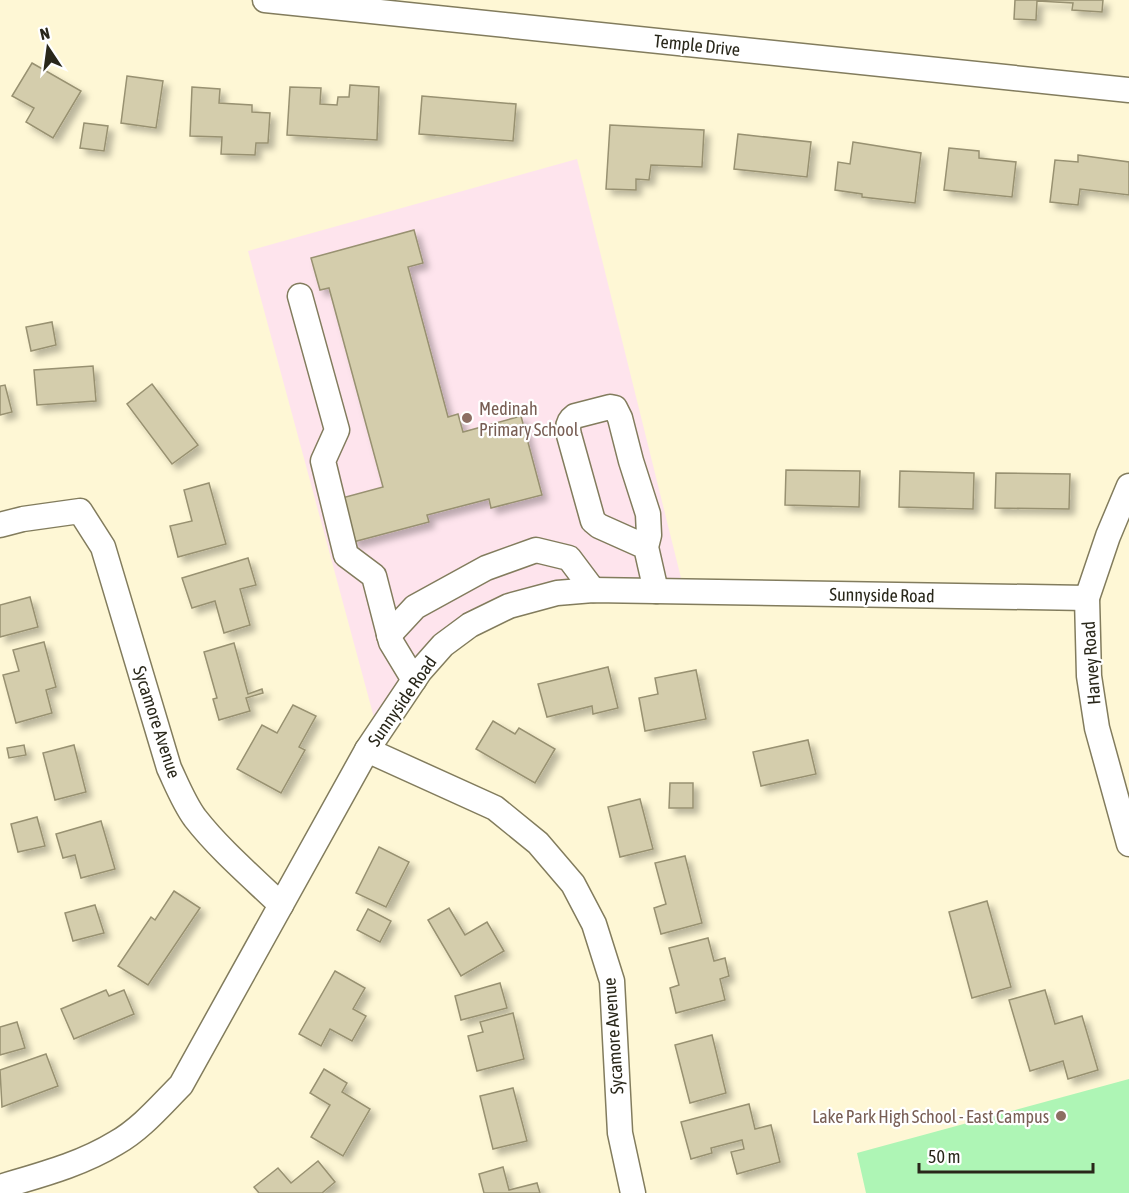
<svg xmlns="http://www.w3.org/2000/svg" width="1129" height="1193" font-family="'Asap Condensed',sans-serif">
<defs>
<filter id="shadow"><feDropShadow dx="5.5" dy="5.5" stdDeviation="3" flood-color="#0004"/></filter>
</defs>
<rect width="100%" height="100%" fill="#fef7d5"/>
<polygon fill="#fee4ed" points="577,159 683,586 511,596 376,725 248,251"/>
<polygon fill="#aef5b5" points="1129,1079 1129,1193 866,1193 857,1153"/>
<g fill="#d4cdac" stroke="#989171" stroke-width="1.5" filter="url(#shadow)">
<polygon points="1015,0 1103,0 1102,12 1072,10 1073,3 1037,1 1036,20 1014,19"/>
<polygon points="32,63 81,91 53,138 26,122 34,108 12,96"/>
<polygon points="127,76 163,81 156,128 121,123"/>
<polygon points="350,85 379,87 377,140 287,135 290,87 321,88 320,104 337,105 338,97 349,97"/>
<polygon points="192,87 220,89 219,103 252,105 252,112 270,113 268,143 256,143 255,155 221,154 222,137 190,136"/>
<polygon points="422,96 516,104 513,141 419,134"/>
<polygon points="84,123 108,126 104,151 80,148"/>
<polygon points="610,125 704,130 702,167 651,165 649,180 636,179 636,190 606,189"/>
<polygon points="738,134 811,142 807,177 734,169"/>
<polygon points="853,142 921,153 915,203 862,197 862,194 835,190 838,162 850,164"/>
<polygon points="949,148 979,151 979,158 1016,162 1012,197 944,190"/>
<polygon points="1078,155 1129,162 1129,195 1080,189 1078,205 1050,202 1055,160 1078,162"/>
<polygon points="414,230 423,263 408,267 448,417 458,414 463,432 521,416 542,495 491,508 489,499 427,515 429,522 353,542 342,498 383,487 329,288 320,290 311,258"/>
<polygon points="52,322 56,345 31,351 26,327"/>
<polygon points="93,366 96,401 37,405 34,370"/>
<polygon points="152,384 198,445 172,464 127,404"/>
<polygon points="5,385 12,412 0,415 0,386"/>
<polygon points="786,470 860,471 859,507 785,505"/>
<polygon points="900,471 974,473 973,509 899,507"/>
<polygon points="996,473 1070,474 1069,509 995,508"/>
<polygon points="209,483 226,544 178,557 170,526 192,521 184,490"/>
<polygon points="248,558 256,585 240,589 250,625 224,633 215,601 192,608 182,578"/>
<polygon points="30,597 38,627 0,637 0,605"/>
<polygon points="44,642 56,687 46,690 52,713 16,723 3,675 19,671 13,650"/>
<polygon points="234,643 248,694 262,689 263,693 246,698 250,711 219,720 213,699 217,698 204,652"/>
<polygon points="608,667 618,708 593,714 592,706 547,717 538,684"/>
<polygon points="696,670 706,719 645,731 639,698 658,694 655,678"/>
<polygon points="293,705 316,716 299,747 305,750 281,793 237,769 262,725 277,733"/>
<polygon points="493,721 515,734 519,728 555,749 535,783 476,749"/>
<polygon points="808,740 816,774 761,786 753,752"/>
<polygon points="24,745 26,755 9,758 7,748"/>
<polygon points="74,745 86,792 55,800 43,753"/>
<polygon points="670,783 693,783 693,808 669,808"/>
<polygon points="640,799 653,849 620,857 608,807"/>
<polygon points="37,817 45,846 18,852 11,824"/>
<polygon points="101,821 115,869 81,878 75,855 63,858 56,834"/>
<polygon points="379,847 409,862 386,907 356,893"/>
<polygon points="685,856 702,923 661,934 654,908 666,904 655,863"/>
<polygon points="174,891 200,908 148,985 118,966 151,917 155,920"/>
<polygon points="987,901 1011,987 972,998 949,912"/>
<polygon points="95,905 104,933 73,941 65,913"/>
<polygon points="449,908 465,935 487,922 504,951 461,976 428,920"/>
<polygon points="368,909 391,921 380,942 357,930"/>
<polygon points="708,938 714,961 725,958 729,976 720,979 725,1000 676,1013 670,988 679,985 669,948"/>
<polygon points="335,971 365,988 353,1009 366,1016 352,1041 330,1029 321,1046 299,1034"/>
<polygon points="500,983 507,1008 461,1020 455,996"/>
<polygon points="106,990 109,996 124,990 134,1014 74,1039 61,1009"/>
<polygon points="1045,990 1055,1024 1082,1016 1098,1070 1068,1079 1063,1061 1030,1071 1009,1000"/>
<polygon points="513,1013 524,1059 477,1071 468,1036 483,1032 480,1022"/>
<polygon points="17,1022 25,1048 0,1055 0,1027"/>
<polygon points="712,1035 726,1093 690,1103 675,1045"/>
<polygon points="46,1054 58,1086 2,1107 0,1070"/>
<polygon points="324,1069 347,1083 342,1092 370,1109 343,1156 311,1137 330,1105 310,1093"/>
<polygon points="513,1088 527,1141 493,1149 480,1096"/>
<polygon points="749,1104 755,1129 771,1125 780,1162 737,1174 731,1152 744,1149 742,1140 711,1148 712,1153 691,1159 681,1122"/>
<polygon points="318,1161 335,1182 322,1193 259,1193 254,1187 278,1168 291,1183"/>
<polygon points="503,1167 509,1190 537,1183 540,1193 484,1193 479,1174"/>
</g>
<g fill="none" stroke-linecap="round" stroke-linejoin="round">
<defs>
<g id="minor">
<polyline points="265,0 1129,90"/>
<polyline points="300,296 337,430 323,461 346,555 374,576 391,642 414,680"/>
<polyline points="1129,486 1108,536 1087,598 1089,676 1097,728 1129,844"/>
<path d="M0 525 23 519 80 511 103 547 169 768C177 785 184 803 195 818 220 850 252 877 281 905"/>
<path d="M646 547 599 526 593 521 569 435C567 427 568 421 575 416L610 407 615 408 620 418 631 461 648 514 649 535 646 547 656 591"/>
<polyline points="389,635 415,607 486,568 536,550 569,558 593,590"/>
<polyline points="367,750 495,808 538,843 573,884 594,924 612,981 620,1133 633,1193"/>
<path d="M0 1187C40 1175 80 1165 116 1143 141 1129 161 1105 181 1085L367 750 420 671 443 645 470 625 509 606 557 593 593 590 1087 598"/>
</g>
</defs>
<use href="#minor" stroke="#827c5d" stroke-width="27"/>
<use href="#minor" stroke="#fff" stroke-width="24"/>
</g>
<g fill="#8d6e63" stroke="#fff" stroke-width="2">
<circle cx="467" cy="418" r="6"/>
<circle cx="1061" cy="1116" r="6"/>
</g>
<g text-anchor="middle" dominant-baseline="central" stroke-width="4.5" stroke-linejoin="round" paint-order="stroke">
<g font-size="18" fill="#29271a" stroke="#fff">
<text transform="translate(697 45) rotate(6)">Temple Drive</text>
<text transform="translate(882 595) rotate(1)">Sunnyside Road</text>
<text transform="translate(1091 663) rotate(-94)">Harvey Road</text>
<text transform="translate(402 701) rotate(-55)">Sunnyside Road</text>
<text transform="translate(157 722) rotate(72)">Sycamore Avenue</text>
<text transform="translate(613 1036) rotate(-94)">Sycamore Avenue</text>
</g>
<g font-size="18" fill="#785e54" stroke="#fff" text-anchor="start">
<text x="479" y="408">Medinah<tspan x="479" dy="21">Primary School</tspan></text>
<text x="1049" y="1116" text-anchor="end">Lake Park High School - East Campus</text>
</g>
</g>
<g transform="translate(48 48) rotate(347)" stroke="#ffffff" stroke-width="4.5" paint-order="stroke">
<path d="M0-4.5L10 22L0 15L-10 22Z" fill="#29271a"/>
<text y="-9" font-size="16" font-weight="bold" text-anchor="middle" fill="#29271a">N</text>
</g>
<path d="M919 1163v9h174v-9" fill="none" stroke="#29271a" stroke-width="3"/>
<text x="928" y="1163" font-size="18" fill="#29271a" stroke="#ffffff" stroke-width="4.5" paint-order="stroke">50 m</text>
</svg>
